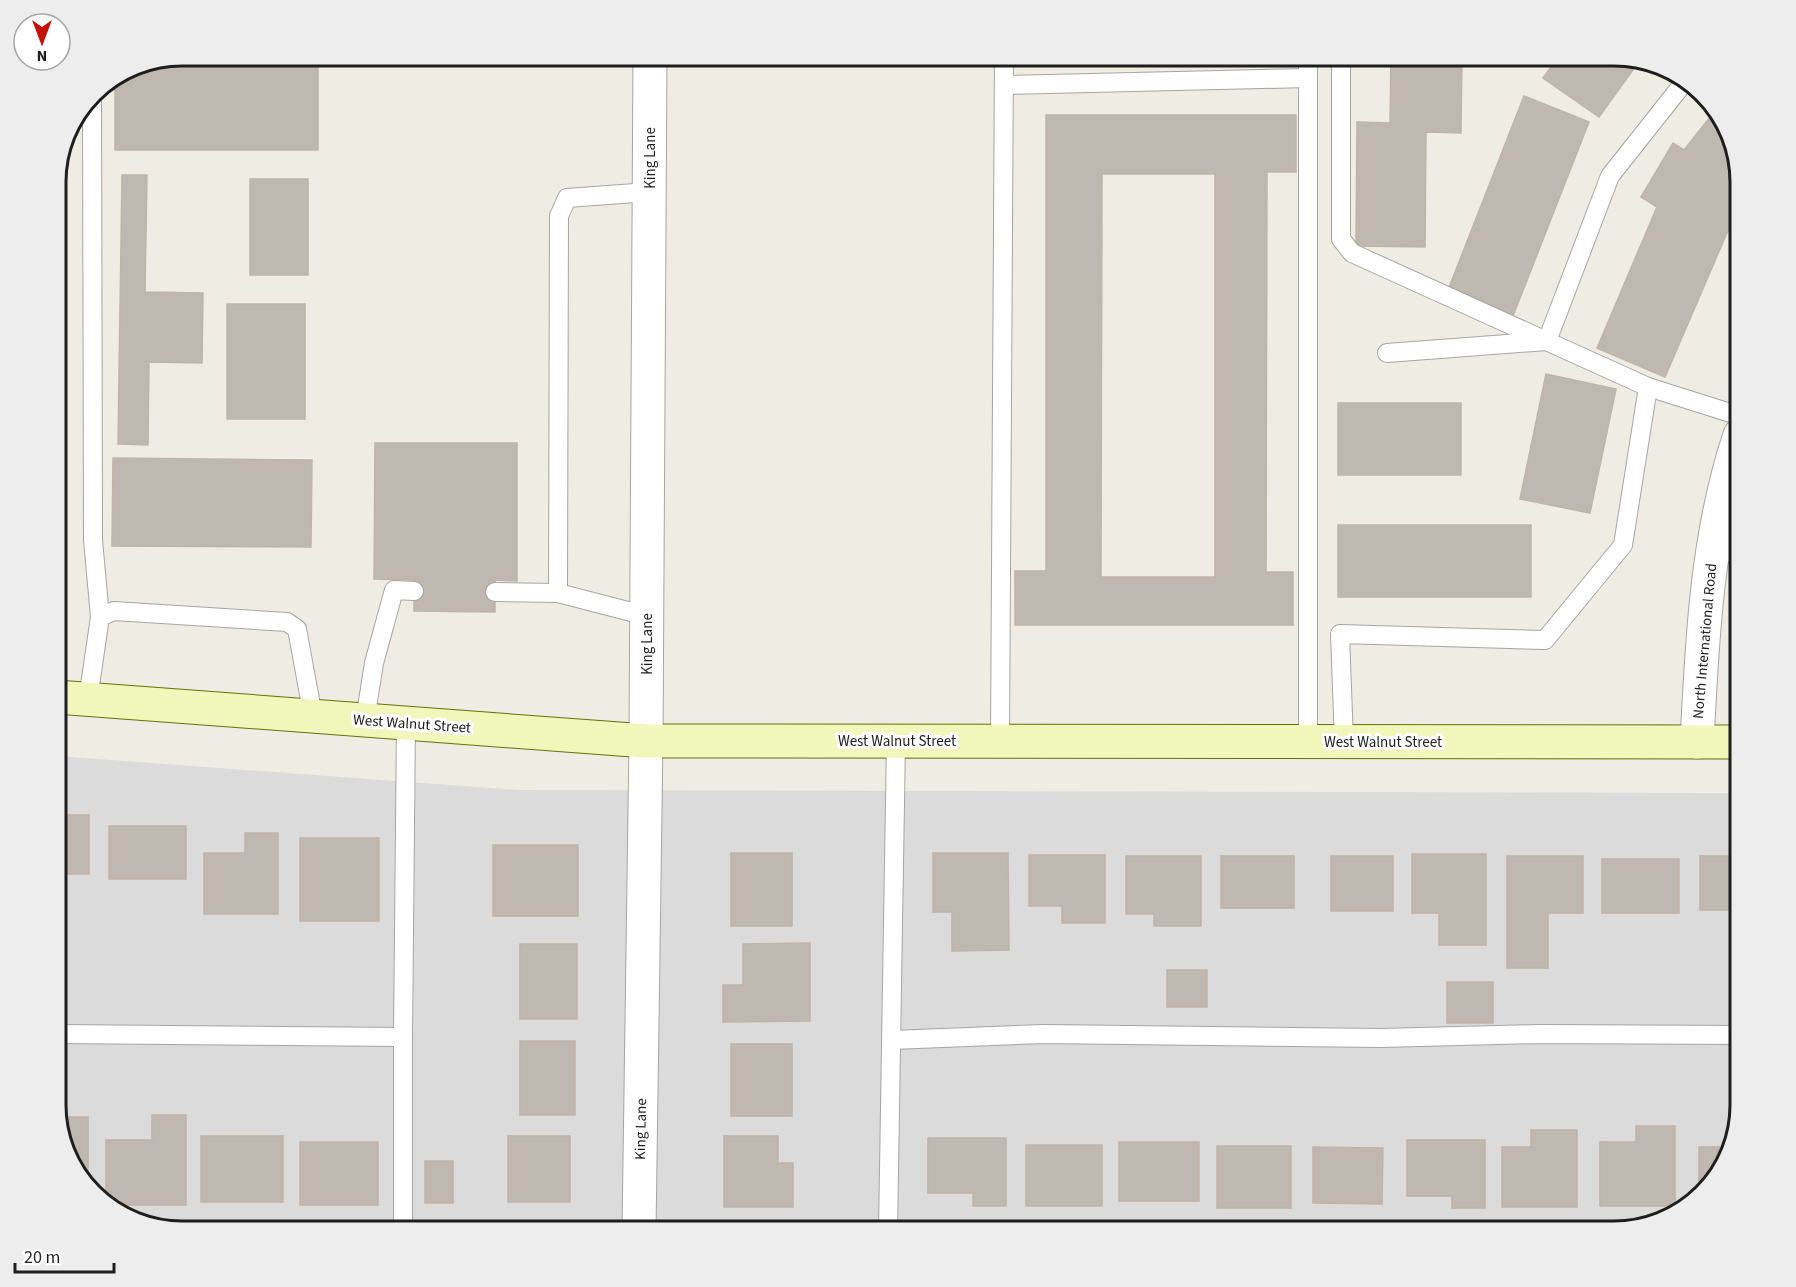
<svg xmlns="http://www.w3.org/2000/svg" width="1796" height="1287" font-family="'Source Sans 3',sans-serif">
<rect width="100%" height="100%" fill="#efece4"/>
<polygon fill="#dcdbdb" points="56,756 518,790 1740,793 1740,1106 1715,1182 1671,1218 1615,1231 181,1231 105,1206 72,1168 56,1113"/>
<g fill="#bfb8b1" stroke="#c0b3a7" stroke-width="1.5" fill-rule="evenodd">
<polygon points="1391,56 1462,56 1461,133 1426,132 1425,247 1356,246 1357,122 1390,123"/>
<polygon points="1559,56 1615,56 1638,63 1599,117 1543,78"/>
<polygon points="151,62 318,62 318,150 115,150 115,76 134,65"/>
<polygon points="1524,96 1589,122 1513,316 1448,290"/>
<polygon points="1715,111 1727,125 1740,181 1740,210 1726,235 1665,377 1597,348 1657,207 1641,197 1673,143 1684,150"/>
<path d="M1046 115H1296V172H1267L1266 572H1293V625H1015V571H1046ZM1102 174H1215V577H1101Z"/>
<polygon points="122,175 147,175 145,292 203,293 202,363 149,362 148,445 118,444"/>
<rect x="250" y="179" width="58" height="96"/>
<rect x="227" y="304" width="78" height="115"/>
<polygon points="1546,374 1616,389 1590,513 1520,499"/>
<rect x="1338" y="403" width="123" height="72"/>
<polygon points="375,443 517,443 517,581 495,580 495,612 414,611 414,580 374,579"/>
<polygon points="113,458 312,460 311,547 112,546"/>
<rect x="1338" y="525" width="193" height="72"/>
<rect x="56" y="815" width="33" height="59"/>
<rect x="109" y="826" width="77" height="53"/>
<polygon points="245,833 278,833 278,914 204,914 204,853 245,853"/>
<rect x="300" y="838" width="79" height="83"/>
<rect x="493" y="845" width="85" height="71"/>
<rect x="731" y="853" width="61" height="73"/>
<polygon points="933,853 1008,853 1009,950 952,951 952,912 933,912"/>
<polygon points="1412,854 1486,854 1486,945 1439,945 1439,913 1412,913"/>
<polygon points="1029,855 1105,855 1105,923 1062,923 1062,906 1029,906"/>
<polygon points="1126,856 1201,856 1201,926 1154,926 1154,914 1126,914"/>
<rect x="1221" y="856" width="73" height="52"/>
<rect x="1331" y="856" width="62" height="55"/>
<polygon points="1507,856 1583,856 1583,913 1548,913 1548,968 1507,968"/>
<rect x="1700" y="856" width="40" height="54"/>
<rect x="1602" y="859" width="77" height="54"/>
<polygon points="810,943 810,1021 723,1022 723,985 743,985 743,944"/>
<rect x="520" y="944" width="57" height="75"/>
<rect x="1167" y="970" width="40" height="37"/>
<rect x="1447" y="982" width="46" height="41"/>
<rect x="520" y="1041" width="55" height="74"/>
<rect x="731" y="1044" width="61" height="72"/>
<polygon points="152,1115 186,1115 186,1205 106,1205 106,1140 152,1140"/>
<polygon points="57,1117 88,1117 88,1186 72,1168"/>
<polygon points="1636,1126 1675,1126 1675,1206 1600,1206 1600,1142 1636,1142"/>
<polygon points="1531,1130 1577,1130 1577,1207 1502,1207 1502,1147 1531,1147"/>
<rect x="201" y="1136" width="82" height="66"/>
<rect x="508" y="1136" width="62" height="66"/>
<polygon points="724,1136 778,1136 778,1163 793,1163 793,1207 724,1207"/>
<polygon points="928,1138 1006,1138 1006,1206 973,1206 973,1193 928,1193"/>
<polygon points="1407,1140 1485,1140 1485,1208 1452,1208 1452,1196 1407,1196"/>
<rect x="300" y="1142" width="78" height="63"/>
<rect x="1119" y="1142" width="80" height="59"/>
<rect x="1026" y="1145" width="76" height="61"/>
<rect x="1217" y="1146" width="74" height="62"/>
<polygon points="1313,1147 1383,1148 1382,1204 1313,1203"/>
<polygon points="1699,1147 1726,1147 1715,1182 1699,1195"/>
<rect x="425" y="1161" width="28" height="42"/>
</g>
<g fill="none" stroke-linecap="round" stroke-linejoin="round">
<defs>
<g id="service">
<polyline points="1308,56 1308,742"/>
<polyline points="1341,56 1341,239 1352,253 1648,387 1740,416"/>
<polyline points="1004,85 1308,78"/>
<polyline points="92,95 93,540 100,617"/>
<polyline points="1387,353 1547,341 1610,176 1686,80"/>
<polyline points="1713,550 1740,553"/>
<polyline points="495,592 558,593"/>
<polyline points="647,616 558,593 559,216 567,198 649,192"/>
<polyline points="88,699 100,617 114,611 287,622 297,629 313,716"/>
<polyline points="365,720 374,663 394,590 414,591"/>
<polyline points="1000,741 1004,56"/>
<polyline points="1344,742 1340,634 1545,640 1623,545 1648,387"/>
<polyline points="56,1034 403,1037 403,1231"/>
<polyline points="403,1037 406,723"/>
<polyline points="892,1040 1044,1034 1381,1038 1539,1034 1740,1035"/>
<polyline points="888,1231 896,741"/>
</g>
<polyline id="minor" points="639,1231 646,741 650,56"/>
<path id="tertiary" d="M1697 742C1702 639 1707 533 1740 435"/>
<polyline id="secondary" points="56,697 646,741 1740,742"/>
</defs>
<use href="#service" stroke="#a5a5a5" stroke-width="20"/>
<use href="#minor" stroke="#a5a5a5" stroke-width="35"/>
<use href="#tertiary" stroke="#a5a5a5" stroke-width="35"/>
<use href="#secondary" stroke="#617109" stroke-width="35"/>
<use href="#service" stroke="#fff" stroke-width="18"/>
<use href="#minor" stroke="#fff" stroke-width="33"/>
<use href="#tertiary" stroke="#fff" stroke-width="33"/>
<use href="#secondary" stroke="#f1f7ba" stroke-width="33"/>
</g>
<g text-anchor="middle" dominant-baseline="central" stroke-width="6" stroke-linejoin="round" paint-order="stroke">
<g font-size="15" fill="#1e1e1e" stroke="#fff">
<text transform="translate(650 158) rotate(-90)">King Lane</text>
<text transform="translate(1705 641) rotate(-85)">North International Road</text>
<text transform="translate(647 644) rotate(-90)">King Lane</text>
<text transform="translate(412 724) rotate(4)">West Walnut Street</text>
<text x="897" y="741">West Walnut Street</text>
<text x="1383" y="742">West Walnut Street</text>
<text transform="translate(641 1129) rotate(-89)">King Lane</text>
</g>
</g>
<path d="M0 0H1796V1287H0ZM182 66H1614A116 116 0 0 1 1730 182V1105A116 116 0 0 1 1614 1221H182A116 116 0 0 1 66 1105V182A116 116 0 0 1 182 66Z" fill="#ededed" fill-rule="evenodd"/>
<path fill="none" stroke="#1e1e1e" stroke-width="3" d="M182 66H1614A116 116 0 0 1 1730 182V1105A116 116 0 0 1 1614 1221H182A116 116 0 0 1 66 1105V182A116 116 0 0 1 182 66Z"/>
<g transform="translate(42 42) rotate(180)"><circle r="28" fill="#ffffff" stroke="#a5a5a5" stroke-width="1.5"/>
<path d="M0-4.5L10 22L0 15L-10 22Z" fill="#c41108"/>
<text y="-9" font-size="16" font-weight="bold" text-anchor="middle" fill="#1e1e1e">N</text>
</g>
<path d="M15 1263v9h99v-9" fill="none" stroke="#1e1e1e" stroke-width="3"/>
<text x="24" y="1263" font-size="18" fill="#1e1e1e" stroke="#ffffff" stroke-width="4.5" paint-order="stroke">20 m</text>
</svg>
